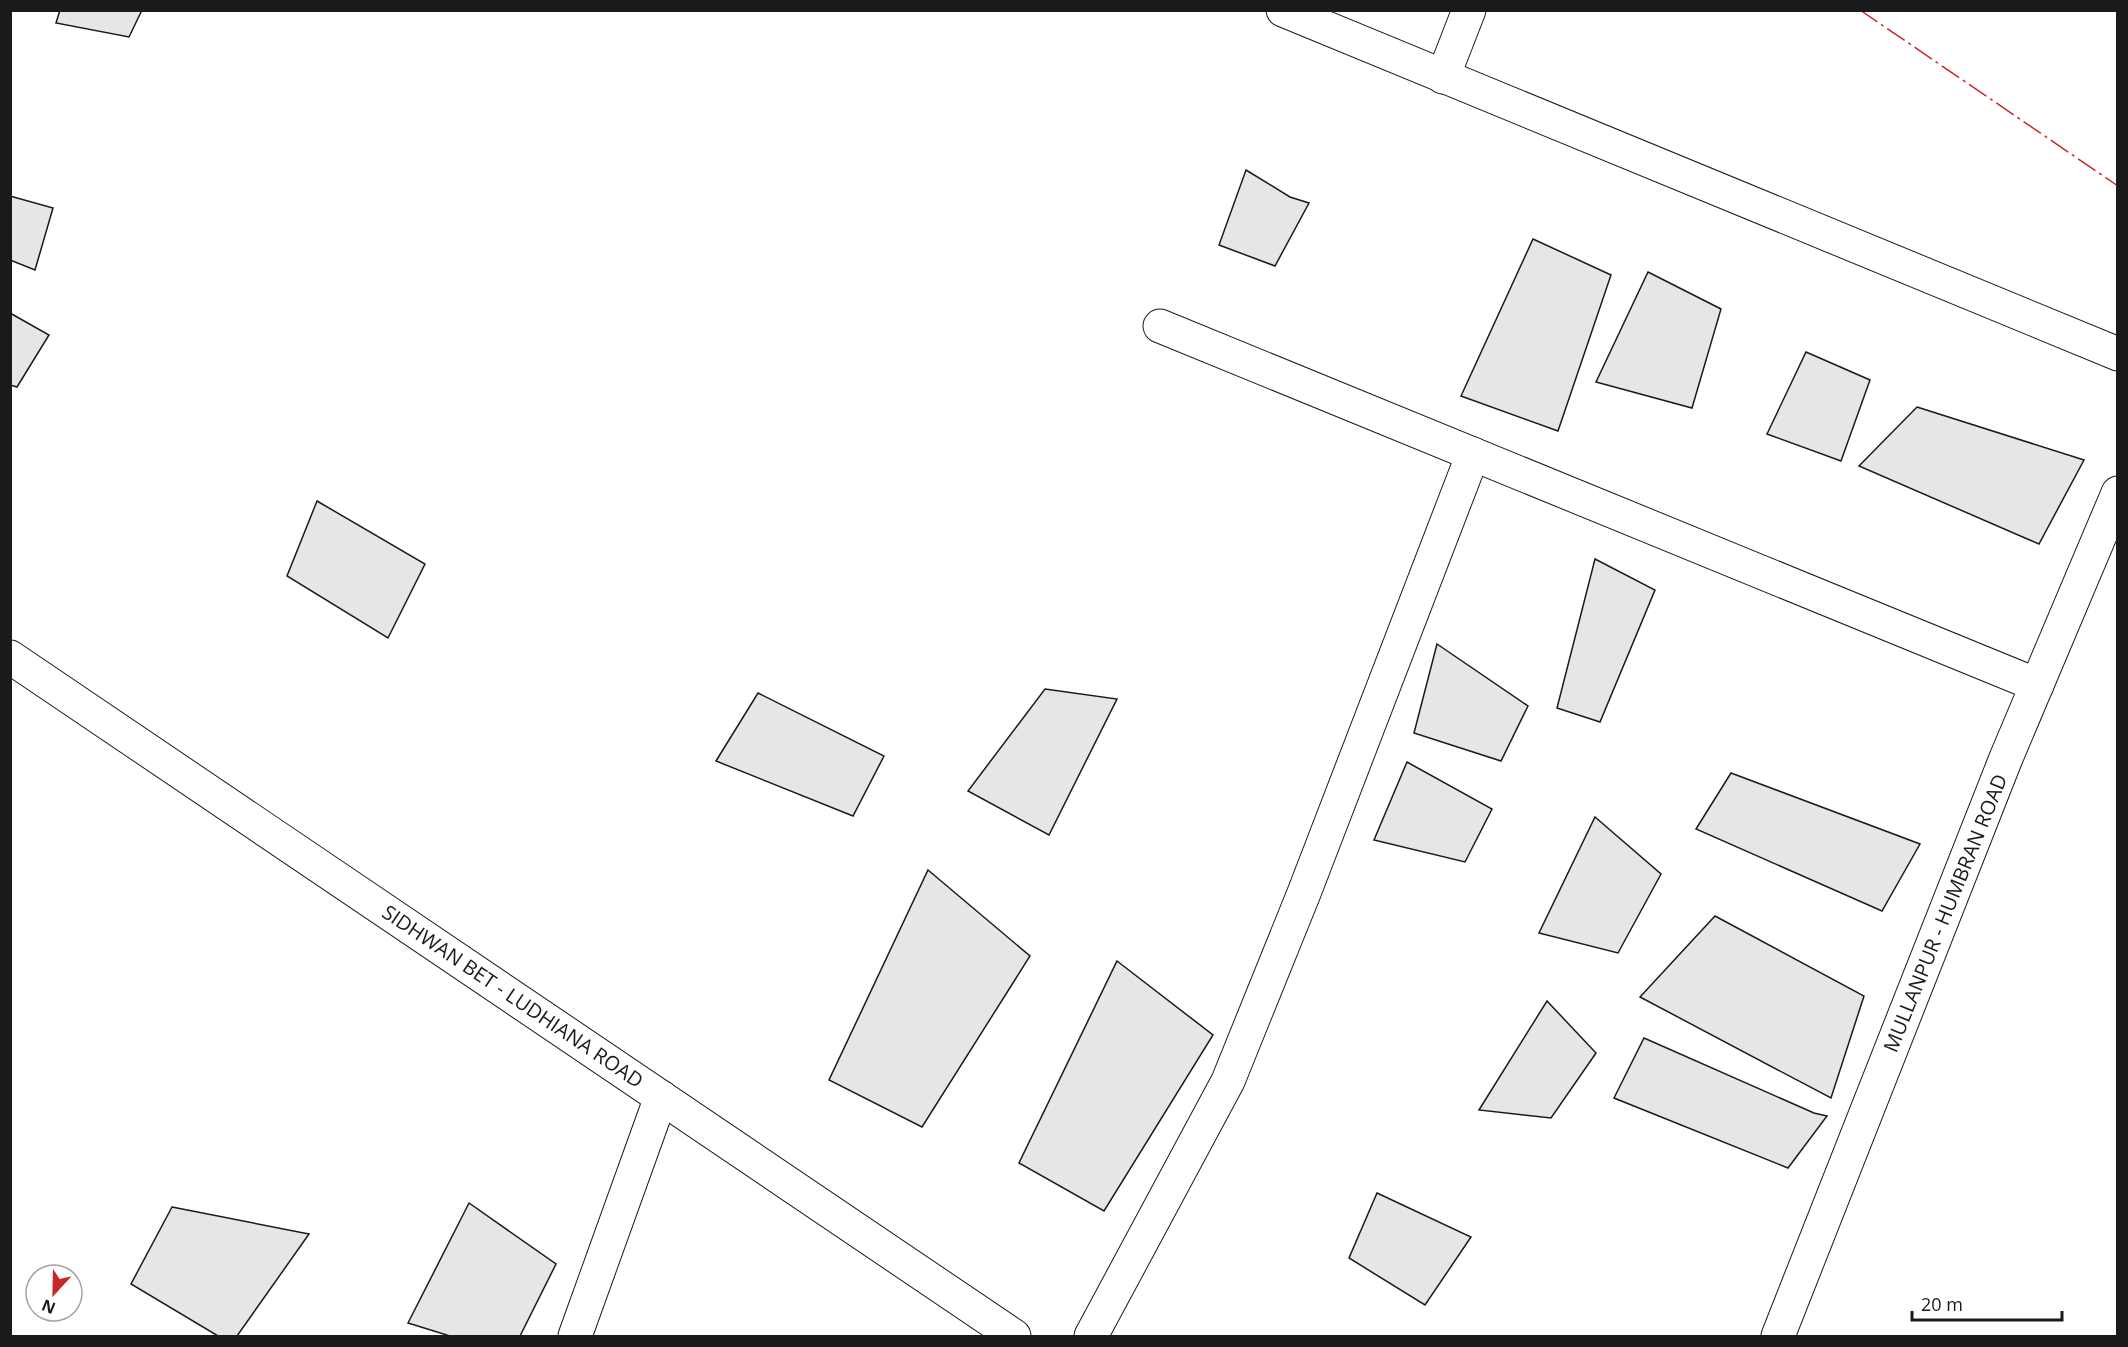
<svg xmlns="http://www.w3.org/2000/svg" width="2128" height="1347" font-family="'Open Sans',sans-serif">
<rect width="100%" height="100%" fill="#fff"/>
<g fill="#e6e6e6" stroke="#1a1a1a" stroke-width="1.5">
<polygon points="60,10 142,10 129,37 56,23"/>
<polygon points="1246,170 1290,197 1309,203 1275,266 1219,245"/>
<polygon points="10,196 53,208 35,270 10,260"/>
<polygon points="1533,239 1611,275 1558,431 1461,396"/>
<polygon points="1648,272 1721,309 1692,408 1596,382"/>
<polygon points="10,313 49,335 17,387 10,385"/>
<polygon points="1806,352 1870,380 1841,461 1767,434"/>
<polygon points="1917,407 2084,460 2039,544 1859,466"/>
<polygon points="317,501 425,564 388,638 287,576"/>
<polygon points="1595,559 1655,590 1600,722 1557,708"/>
<polygon points="1437,644 1528,706 1501,761 1414,733"/>
<polygon points="1045,689 1117,699 1049,835 968,791"/>
<polygon points="758,693 884,756 853,816 716,761"/>
<polygon points="1407,762 1492,809 1465,862 1374,840"/>
<polygon points="1731,773 1920,844 1882,911 1696,829"/>
<polygon points="1595,817 1661,874 1618,953 1539,933"/>
<polygon points="928,870 1030,956 922,1127 829,1080"/>
<polygon points="1715,916 1864,996 1831,1098 1640,997"/>
<polygon points="1117,961 1213,1035 1104,1211 1019,1163"/>
<polygon points="1547,1001 1596,1053 1551,1118 1479,1110"/>
<polygon points="1644,1038 1814,1113 1827,1116 1788,1168 1614,1098"/>
<polygon points="1377,1193 1471,1237 1425,1305 1349,1258"/>
<polygon points="469,1203 556,1264 520,1336 450,1336 408,1323"/>
<polygon points="172,1207 309,1234 237,1336 218,1336 131,1284"/>
</g>
<g fill="none" stroke-linecap="round" stroke-linejoin="round">
<defs>
<g id="minor">
<polyline points="1283,10 2118,354"/>
<polyline points="1443,77 1469,10"/>
<polyline points="1160,326 2037,685"/>
<polyline points="575,1336 661,1097"/>
<polyline points="1091,1336 1228,1081 1304,893 1473,454"/>
</g>
<g id="secondary">
<polyline points="10,657 1014,1336"/>
<polyline points="1778,1336 2006,758 2118,493"/>
</g>
</defs>
<use href="#minor" stroke="#1a1a1a" stroke-width="35"/>
<use href="#secondary" stroke="#1a1a1a" stroke-width="35"/>
<use href="#minor" stroke="#fff" stroke-width="33"/>
<use href="#secondary" stroke="#fff" stroke-width="33"/>
<polyline stroke="#c62828" stroke-width="1.5" stroke-dasharray="21 4.5 3 4.5" stroke-linecap="butt" points="1860,10 2118,186"/>
</g>
<g text-anchor="middle" dominant-baseline="central" stroke-width="4.5" stroke-linejoin="round" paint-order="stroke">
<g font-size="20" fill="#1a1a1a" stroke="#fff">
<text transform="translate(1945 913) rotate(-68)">MULLANPUR - HUMBRAN ROAD</text>
<text transform="translate(513 996) rotate(34)">SIDHWAN BET - LUDHIANA ROAD</text>
</g>
</g>
<rect width="2128" height="1347" fill="none" stroke="#1a1a1a" stroke-width="24"/>
<g transform="translate(54 1293) rotate(202)"><circle r="28" fill="#ffffff" stroke="#a3a3a3" stroke-width="1.5"/>
<path d="M0-4.5L10 22L0 15L-10 22Z" fill="#c62828"/>
<text y="-9" font-size="16" font-weight="bold" text-anchor="middle" fill="#1a1a1a">N</text>
</g>
<path d="M1912 1311v9h150v-9" fill="none" stroke="#1a1a1a" stroke-width="3"/>
<text x="1921" y="1311" font-size="18" fill="#1a1a1a" stroke="#ffffff" stroke-width="4.5" paint-order="stroke">20 m</text>
</svg>
